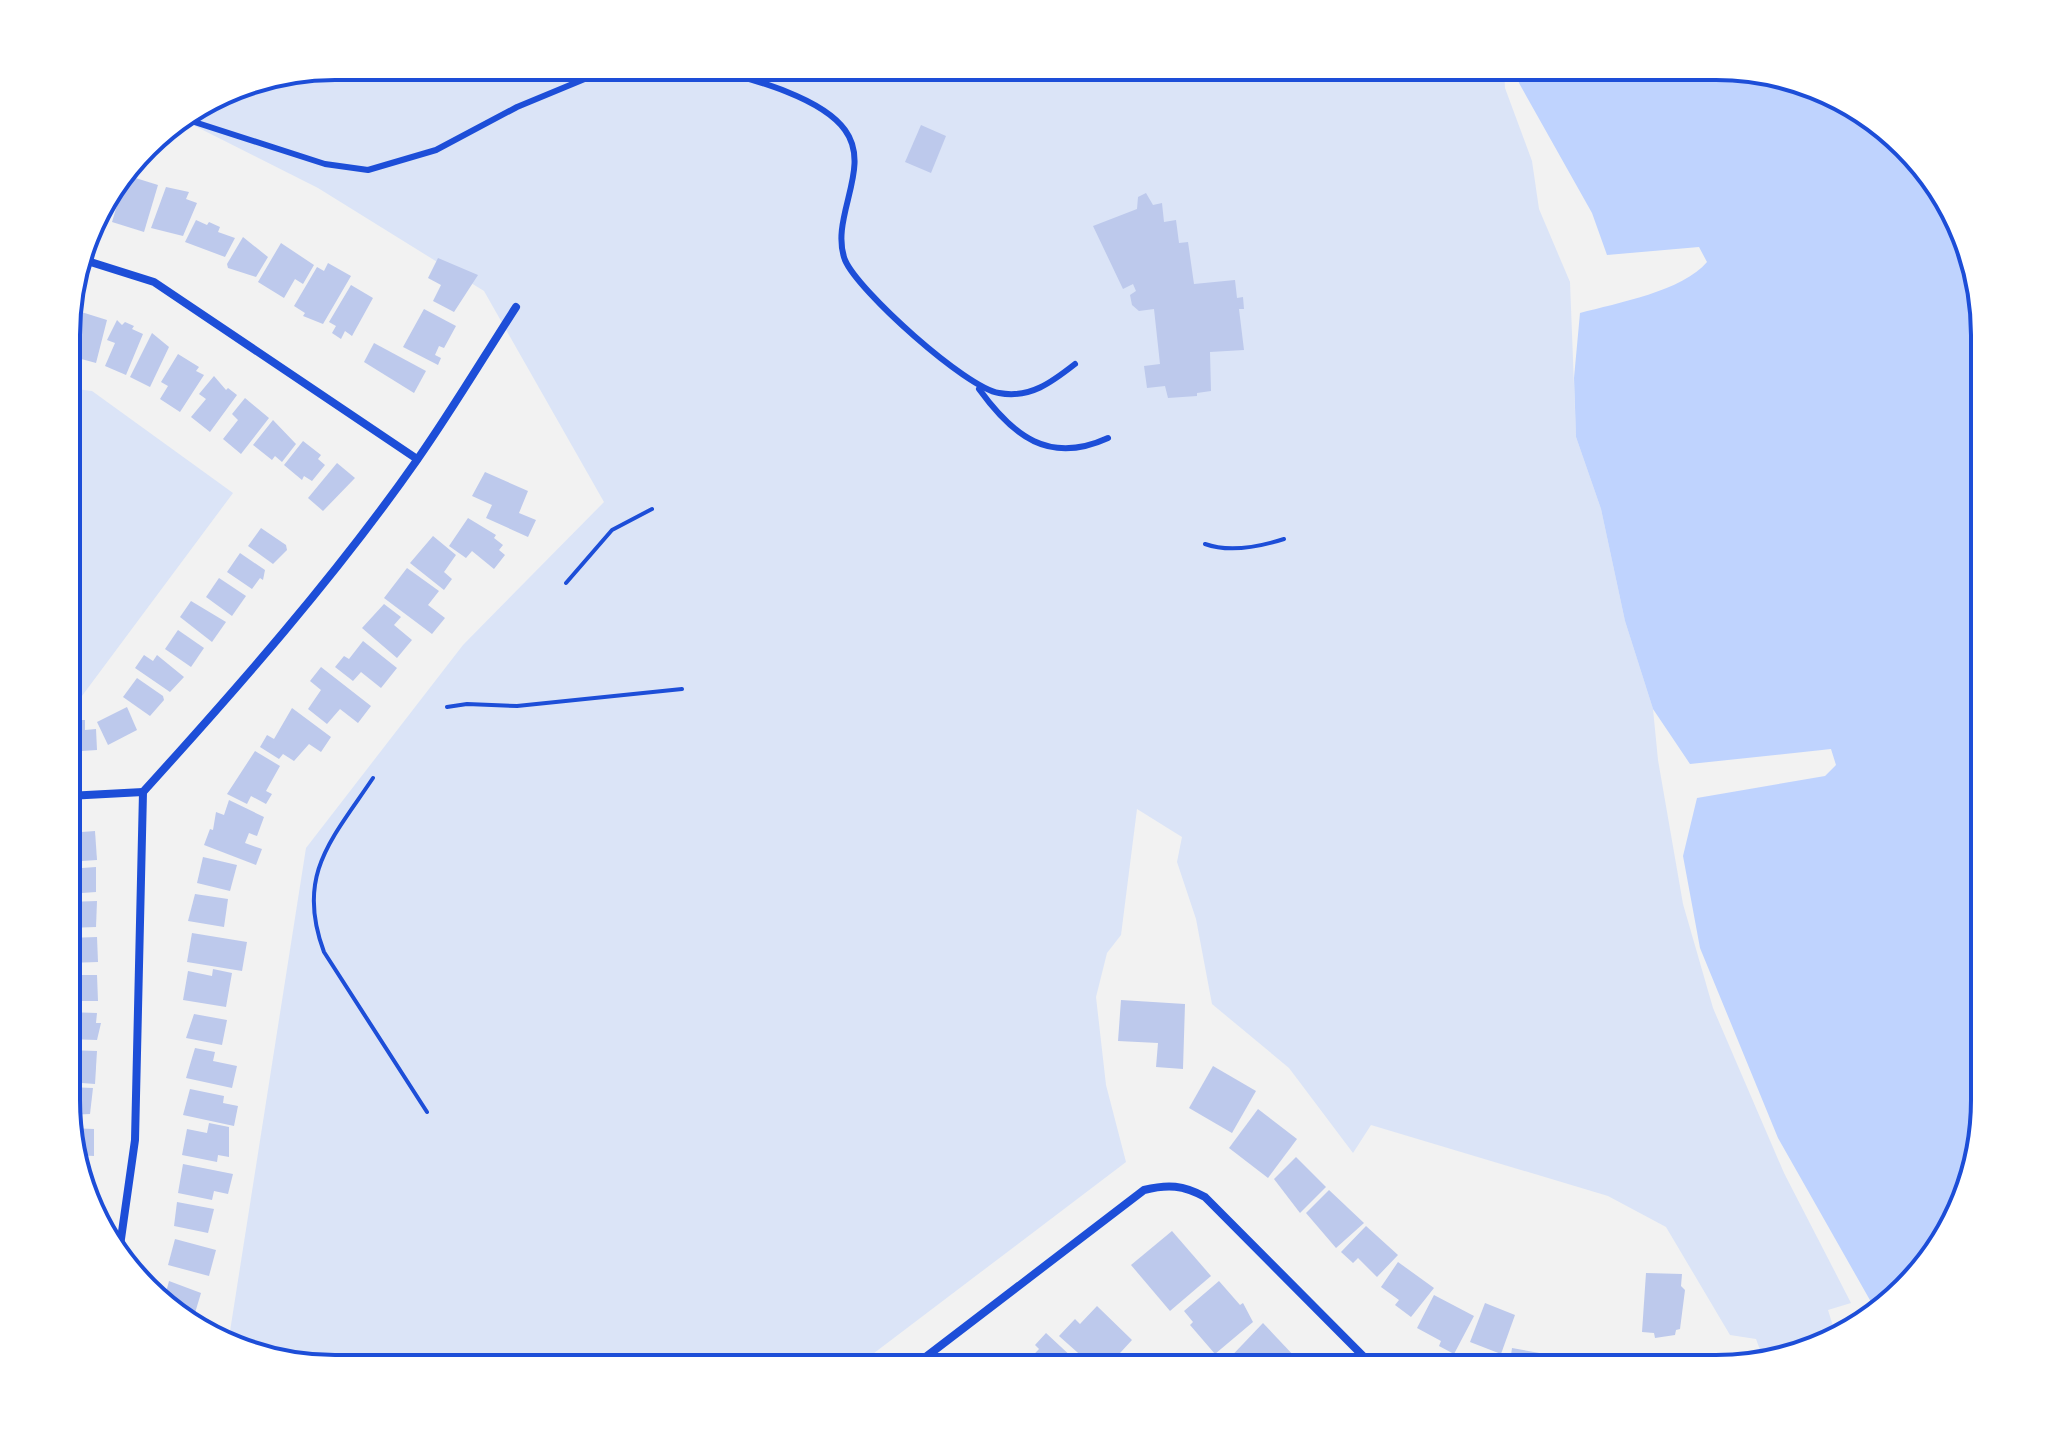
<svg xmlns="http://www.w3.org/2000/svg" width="2051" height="1435" font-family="Merriweather,serif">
<rect width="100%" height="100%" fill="#f2f2f2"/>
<g fill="#dbe4f7">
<polygon points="335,66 1504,66 1505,88 1532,161 1539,209 1570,282 1576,437 1601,509 1625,621 1653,709 1658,760 1683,904 1713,1008 1784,1173 1851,1303 1828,1310 1837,1339 1763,1358 1756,1339 1730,1335 1666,1227 1608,1196 1371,1125 1353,1153 1289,1068 1212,1004 1196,919 1177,862 1182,837 1137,809 1121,935 1107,953 1096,997 1106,1085 1126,1162 853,1369 318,1368 248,1355 228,1344 306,848 463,645 604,502 484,291 318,188 181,119 232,86"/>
<polygon points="68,388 92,391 233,493 73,708 75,770 68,771"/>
</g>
<path fill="#bfd3fe" d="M1514 66 1733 67 1803 80 1879 121 1949 201 1984 318V1117L1971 1187 1930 1263 1875 1309 1778 1138 1700 948 1683 856 1697 798 1825 776 1836 765 1831 749 1690 764 1653 709 1625 621 1601 509 1576 437 1574 378 1580 313C1617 303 1683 291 1707 262L1699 247 1607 255 1592 213 1519 83Z"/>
<g fill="#bdc9ec">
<polygon points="1101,66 1129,66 1114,80"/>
<polygon points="921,125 946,136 931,173 905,162"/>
<polygon points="126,175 158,185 144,232 112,222"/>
<polygon points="166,187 189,192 186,199 197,203 183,236 151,228"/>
<polygon points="114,189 107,219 94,216"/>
<polygon points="1146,193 1153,205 1162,203 1164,222 1176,220 1179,243 1188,242 1194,284 1235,280 1237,298 1243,297 1244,309 1239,309 1244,350 1210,352 1211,391 1197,393 1197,396 1168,398 1165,386 1147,388 1144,366 1160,364 1154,309 1139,311 1132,305 1130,295 1136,291 1133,284 1123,289 1093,226 1137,209 1138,197"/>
<polygon points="196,220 207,225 209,222 220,227 218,232 235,238 225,257 185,242"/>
<polygon points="243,237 268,257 256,277 228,268 227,264"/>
<polygon points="281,243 314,265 303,284 295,279 284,298 258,282"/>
<polygon points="438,258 478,275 454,312 433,301 441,285 428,278"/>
<polygon points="328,263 351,276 323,324 303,316 305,313 294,306 317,267 324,271"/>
<polygon points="351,285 373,298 352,336 345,331 341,339 332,333 336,326 329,322"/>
<polygon points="424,309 456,326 444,348 439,346 435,355 441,358 438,365 403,347"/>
<polygon points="75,310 107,320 96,363 74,357 81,332 71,330"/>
<polygon points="117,320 122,325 125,322 134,326 132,329 143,334 126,375 105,366 115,343 107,340"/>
<polygon points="152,333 169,347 150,387 130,377"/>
<polygon points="374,343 426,371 414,393 364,362"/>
<polygon points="178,354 199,367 196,371 204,375 180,412 160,399 168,386 161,382"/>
<polygon points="214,376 226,390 228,388 237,395 210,432 191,417 206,399 199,394"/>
<polygon points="245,398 269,418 241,454 223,439 238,420 232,414"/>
<polygon points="273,420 296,444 282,462 275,456 272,460 253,445"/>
<polygon points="303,441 321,455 318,459 325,465 312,481 304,476 302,480 284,465"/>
<polygon points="337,463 355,478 323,511 308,498"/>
<polygon points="485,472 528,491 519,513 536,520 528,537 486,518 492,505 472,496"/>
<polygon points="468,518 496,535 494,538 503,545 499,550 505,555 494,569 472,551 466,558 449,546"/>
<polygon points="261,528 286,545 287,550 273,564 248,546"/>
<polygon points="433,536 456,555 444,572 452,579 444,590 410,563"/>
<polygon points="240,553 265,570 263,580 260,578 252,589 227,572"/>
<polygon points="407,568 439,591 428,605 445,618 432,634 384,598"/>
<polygon points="219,578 246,596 232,616 206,597"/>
<polygon points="191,601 226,622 212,642 180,617"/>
<polygon points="384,604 401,617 394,625 412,640 397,658 362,628"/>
<polygon points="178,630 204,648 191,667 165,649"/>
<polygon points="363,641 397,668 381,688 361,672 353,681 335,667 344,656 349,659"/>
<polygon points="144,655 153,661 157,655 184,677 170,692 135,668"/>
<polygon points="321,667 371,706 358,723 340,709 327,724 308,709 321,690 310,681"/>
<polygon points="137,678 163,696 164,700 150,716 123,697"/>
<polygon points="68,701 79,701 79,720 85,720 85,730 96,729 97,750 68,752"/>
<polygon points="127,707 137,730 108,745 97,722"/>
<polygon points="292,708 331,737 321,752 309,744 294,761 283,754 279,759 260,747 267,735 274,739"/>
<polygon points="255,751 280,766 266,791 272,794 266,804 251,796 247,804 227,794"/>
<polygon points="229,800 264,817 257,836 249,833 245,843 262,849 256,865 204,845 210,829 213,830 216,812 224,815"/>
<polygon points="95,831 97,860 68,862 68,833"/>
<polygon points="203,857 237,865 230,891 197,883"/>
<polygon points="96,867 96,892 68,894 68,869"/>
<polygon points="195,894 228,899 224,927 188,921"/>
<polygon points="97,901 96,927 68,928 68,902"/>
<polygon points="192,933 247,942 242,971 187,962"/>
<polygon points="97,937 98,962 68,963 68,938"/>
<polygon points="73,969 74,975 97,975 98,1001 68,1001 68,970"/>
<polygon points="213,969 232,973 226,1007 183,1000 188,971 212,976"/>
<polygon points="1121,1000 1185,1004 1183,1069 1156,1067 1158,1043 1118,1041"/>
<polygon points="68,1012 97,1013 96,1023 101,1023 97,1040 68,1039"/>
<polygon points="194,1014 227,1020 222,1045 186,1038"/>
<polygon points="195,1048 215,1052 213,1061 237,1066 232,1088 186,1078"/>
<polygon points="68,1050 97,1051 95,1084 68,1082"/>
<polygon points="1213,1066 1256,1091 1232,1133 1189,1108"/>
<polygon points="68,1087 93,1088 90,1114 68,1115"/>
<polygon points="190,1089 224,1096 223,1103 238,1106 234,1126 183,1115"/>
<polygon points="1258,1109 1297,1139 1268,1178 1229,1148"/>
<polygon points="209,1123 229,1127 229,1157 218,1155 217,1162 182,1155 187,1129 207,1133"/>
<polygon points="68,1128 94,1129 94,1156 75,1155"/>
<polygon points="1296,1157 1326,1187 1300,1213 1274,1179"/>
<polygon points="183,1164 233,1174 228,1194 214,1191 212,1200 178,1193"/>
<polygon points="79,1165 91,1167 87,1191"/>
<polygon points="1329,1190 1364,1223 1336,1248 1306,1213"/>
<polygon points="177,1202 214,1209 208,1233 174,1226"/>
<polygon points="1366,1226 1398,1255 1377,1277 1358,1258 1353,1263 1341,1252"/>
<polygon points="1172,1231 1211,1276 1170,1311 1131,1265"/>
<polygon points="175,1239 216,1250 209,1276 168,1265"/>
<polygon points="1398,1262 1434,1288 1411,1317 1395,1305 1399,1300 1381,1287"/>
<polygon points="1646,1273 1682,1274 1681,1286 1685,1290 1680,1329 1676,1330 1675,1335 1655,1338 1654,1333 1642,1332"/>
<polygon points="169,1281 201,1293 192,1323 172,1314 163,1304"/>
<polygon points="1219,1281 1240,1305 1243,1303 1253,1322 1215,1354 1190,1325 1193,1322 1184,1311"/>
<polygon points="1434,1295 1474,1316 1454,1354 1439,1346 1441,1341 1417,1328"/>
<polygon points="1485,1303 1515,1315 1501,1354 1470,1342"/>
<polygon points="1097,1306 1132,1340 1109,1365 1095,1368 1059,1336 1075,1319 1080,1324"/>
<polygon points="1263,1323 1296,1358 1305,1369 1222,1366"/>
<polygon points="1046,1333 1075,1360 1067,1369 1020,1369 1039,1349 1035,1345"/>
<polygon points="1512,1348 1545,1354 1547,1369 1509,1369"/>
</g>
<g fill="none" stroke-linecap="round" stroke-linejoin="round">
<g stroke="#1d4ed8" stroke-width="4">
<path d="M1205 544C1230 553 1259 547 1284 539"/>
<polyline points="566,583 612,530 652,509"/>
<polyline points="447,707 467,704 517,706 682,689"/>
<path d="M373 778C332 839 295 875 324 952L427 1112"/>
</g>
<g stroke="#1d4ed8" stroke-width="6">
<path d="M703 66C743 77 820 95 845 130 873 168 829 218 845 260 858 291 966 388 999 393 1030 399 1052 382 1075 364"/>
<polyline points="182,118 325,164 368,170 436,150 517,107 616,66"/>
<path d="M979 389C1013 436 1049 465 1108 438"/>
</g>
<g stroke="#1d4ed8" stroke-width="8">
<polyline points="81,259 154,282 417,459"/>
<polyline points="68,796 143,792"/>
<path d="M119 1253 135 1140 143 792C239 686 335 577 417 460 452 410 483 358 516 307"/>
<path d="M910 1369 1144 1190C1168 1184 1183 1185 1205 1197L1376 1369"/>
</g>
</g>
<path d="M0 0H2051V1435H0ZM335 80H1716A255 255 0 0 1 1971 335V1100A255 255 0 0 1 1716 1355H335A255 255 0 0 1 80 1100V335A255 255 0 0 1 335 80Z" fill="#fff" fill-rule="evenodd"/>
<path fill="none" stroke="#1d4ed8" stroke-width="4" d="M335 80H1716A255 255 0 0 1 1971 335V1100A255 255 0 0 1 1716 1355H335A255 255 0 0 1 80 1100V335A255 255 0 0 1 335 80Z"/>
</svg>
